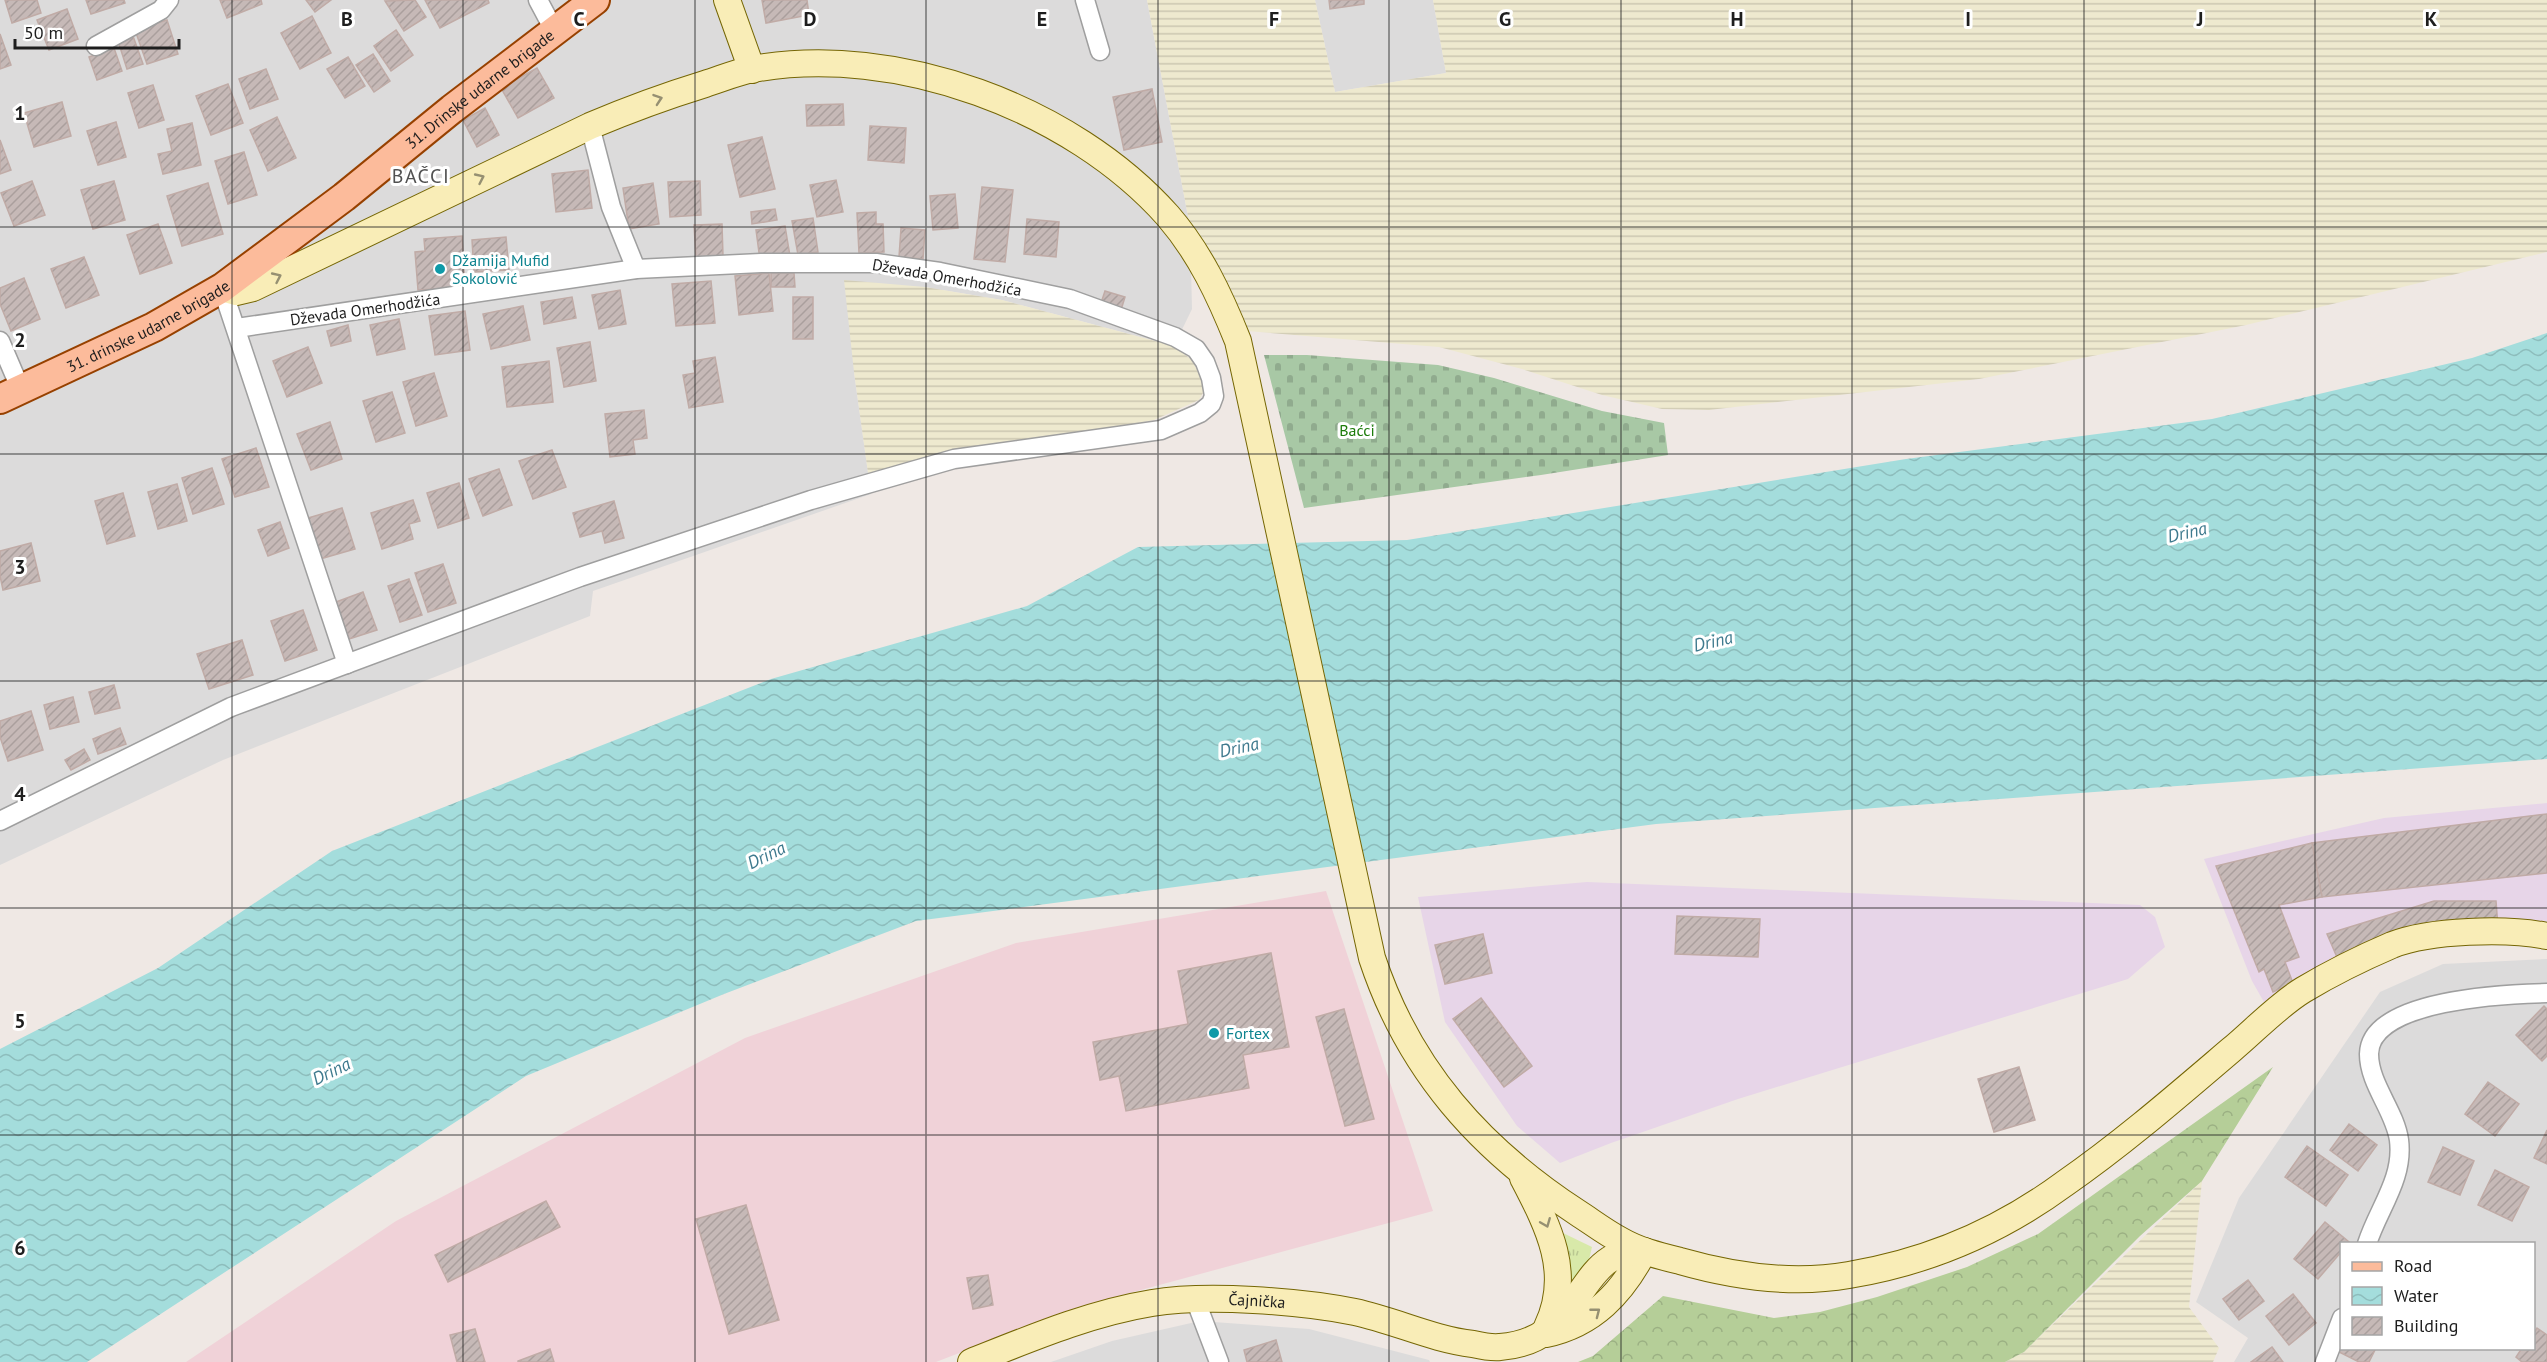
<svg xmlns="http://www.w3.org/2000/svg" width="2547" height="1362" font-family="'PT Sans',sans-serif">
<defs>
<pattern id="farmland-rules" width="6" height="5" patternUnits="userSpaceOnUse" patternTransform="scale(1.5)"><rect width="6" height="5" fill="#eee9cf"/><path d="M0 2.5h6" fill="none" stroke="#ccc7b1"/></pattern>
<pattern id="grass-tufts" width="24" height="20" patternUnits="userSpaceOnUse" patternTransform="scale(1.5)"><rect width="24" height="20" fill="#d8e9a9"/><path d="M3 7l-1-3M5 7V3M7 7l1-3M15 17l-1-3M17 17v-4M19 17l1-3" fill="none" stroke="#b9c791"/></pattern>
<pattern id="forest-crowns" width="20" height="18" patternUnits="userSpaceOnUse" patternTransform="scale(1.5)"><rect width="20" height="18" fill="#b5ce98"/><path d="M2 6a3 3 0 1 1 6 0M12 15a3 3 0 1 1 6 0" fill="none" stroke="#9bb083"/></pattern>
<pattern id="cemetery-stones" width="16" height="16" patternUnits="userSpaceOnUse" patternTransform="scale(1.5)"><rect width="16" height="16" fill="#a8c8a5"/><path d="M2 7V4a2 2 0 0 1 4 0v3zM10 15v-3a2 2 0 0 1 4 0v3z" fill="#90ab8e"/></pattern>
<pattern id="water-waves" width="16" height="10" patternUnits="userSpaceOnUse" patternTransform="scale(1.5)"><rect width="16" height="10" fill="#a4dddc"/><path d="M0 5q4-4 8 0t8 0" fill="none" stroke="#8dbdbc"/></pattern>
<pattern id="building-hatch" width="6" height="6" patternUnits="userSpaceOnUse" patternTransform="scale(1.5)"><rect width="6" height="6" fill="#c6b9b7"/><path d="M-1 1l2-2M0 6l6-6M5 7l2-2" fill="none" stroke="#aa9f9d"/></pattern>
</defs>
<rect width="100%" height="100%" fill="#efe8e4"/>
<g fill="#dcdbdb" fill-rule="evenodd">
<polygon points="0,0 1147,0 1190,227 1192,309 1174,346 1002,300 925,287 854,372 871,494 593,591 590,616 223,760 0,865"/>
<polygon points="1315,0 1433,0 1446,73 1335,92"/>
<path d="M2547 959V1362H2234L2248 1338 2196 1302 2239 1198 2380 992 2443 964ZM2342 1244H2534V1348H2342Z"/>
<polygon points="1200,1321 1309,1329 1429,1360 1430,1362 1051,1362 1112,1341"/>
</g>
<polygon fill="#f0d2d8" points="1326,891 1433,1211 1078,1307 936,1362 186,1362 396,1221 745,1038 1016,943"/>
<g fill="#e7d5e8">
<polygon points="2547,803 2547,931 2446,925 2268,1009 2252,981 2204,859 2384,818"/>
<polygon points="1587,882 2140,905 2155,917 2165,947 2128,979 1738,1099 1611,1143 1560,1163 1517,1126 1445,1022 1418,897"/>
</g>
<g fill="url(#farmland-rules)">
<polygon points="1147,0 1315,0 1335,92 1446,73 1433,0 2547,0 2547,252 2246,325 1979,379 1709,410 1662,409 1602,395 1522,369 1439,347 1247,331 1190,227"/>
<polygon points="844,280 925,287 1002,300 1174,346 1192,360 1203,382 1203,393 1199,400 1154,420 1101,430 1037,437 951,452 868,473 854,372"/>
<polygon points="2202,1181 2189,1307 2219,1348 2213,1362 2005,1362 2024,1352"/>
</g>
<polygon fill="url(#grass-tufts)" points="1563,1233 1592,1247 1588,1264 1572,1289"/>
<polygon fill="url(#forest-crowns)" points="2273,1067 2202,1181 2140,1236 2024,1352 2005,1362 1578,1362 1593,1356 1663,1296 1774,1318 1820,1312 1877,1297 1967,1267 2038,1234"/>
<polygon fill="url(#cemetery-stones)" points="1264,355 1307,355 1438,365 1494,378 1602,411 1664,423 1668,455 1541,475 1304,508"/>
<polygon fill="url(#water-waves)" points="2547,333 2547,759 1656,824 916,921 724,994 526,1076 87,1362 0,1362 0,1049 158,968 332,851 771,679 1027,606 1138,547 1407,540 1906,459 2212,419 2472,358"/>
<g fill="url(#building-hatch)" stroke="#c0aba6" stroke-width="1.5">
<polygon points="5,0 37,0 41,13 12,23"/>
<polygon points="86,0 124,0 125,3 91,14"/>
<polygon points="220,0 261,0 262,4 227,18"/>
<polygon points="306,0 331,0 315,12"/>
<polygon points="415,0 426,17 404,31 385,1"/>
<polygon points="425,0 488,0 489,3 440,28"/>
<polygon points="762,0 807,0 809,15 766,23"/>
<polygon points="1329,0 1364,0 1364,4 1330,9"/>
<polygon points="67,9 78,39 49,50 37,20"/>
<polygon points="312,16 331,53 300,69 281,33"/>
<polygon points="167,20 178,54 147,64 135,30"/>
<polygon points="396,30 413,55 391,71 374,46"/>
<polygon points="0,34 11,65 0,69"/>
<polygon points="133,36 143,64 127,69 118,41"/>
<polygon points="114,48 122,71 97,80 89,57"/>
<polygon points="373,54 390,81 374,92 356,65"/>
<polygon points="348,57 365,86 345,98 327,69"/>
<polygon points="537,68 554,98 518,118 501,88"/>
<polygon points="266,69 278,99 250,109 239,79"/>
<polygon points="228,84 243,123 211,135 196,96"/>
<polygon points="153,85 164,120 139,128 128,93"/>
<polygon points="1152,89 1162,142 1124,150 1113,97"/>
<polygon points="62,102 71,136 34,147 24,113"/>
<polygon points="843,104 844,125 807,126 806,105"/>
<polygon points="485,108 499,135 477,147 463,120"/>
<polygon points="277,117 296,158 268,171 250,130"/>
<polygon points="116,122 126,157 98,165 87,131"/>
<polygon points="192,123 201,165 163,174 158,154 172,151 167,129"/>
<polygon points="870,126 906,128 904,163 868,160"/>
<polygon points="762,137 775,189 740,197 728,145"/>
<polygon points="0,140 11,170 0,174"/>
<polygon points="244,152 257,195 228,204 215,161"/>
<polygon points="588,170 592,208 556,212 552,174"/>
<polygon points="836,180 843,212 817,217 810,185"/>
<polygon points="32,181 45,215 14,226 1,193"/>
<polygon points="114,181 125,220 93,229 81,190"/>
<polygon points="700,181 701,215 670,217 668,182"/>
<polygon points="208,183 223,234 182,246 167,196"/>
<polygon points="653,183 659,224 629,229 623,188"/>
<polygon points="982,187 1013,190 1005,262 974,259"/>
<polygon points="955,194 958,228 933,230 930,196"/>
<polygon points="775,209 777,220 752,224 751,212"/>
<polygon points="876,212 876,224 883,224 884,252 859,253 857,213"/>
<polygon points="813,218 818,252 798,255 792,221"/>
<polygon points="1027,219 1059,222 1056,257 1024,254"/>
<polygon points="158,224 172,263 140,274 127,235"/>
<polygon points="722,224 723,256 696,257 694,225"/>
<polygon points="785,226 790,256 760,260 756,230"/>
<polygon points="901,228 925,230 923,259 899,257"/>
<polygon points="462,236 465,287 418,290 415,252 425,251 424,239"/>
<polygon points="506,237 509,270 474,272 472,240"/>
<polygon points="84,257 99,295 66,308 51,269"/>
<polygon points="769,273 773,311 739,315 735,276"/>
<polygon points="771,273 794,273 795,287 771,287"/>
<polygon points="24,278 40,319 11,331 0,304 0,288"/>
<polygon points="711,281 715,323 676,326 672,284"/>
<polygon points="620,290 626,324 599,329 592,295"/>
<polygon points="1105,291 1125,297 1121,310 1101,303"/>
<polygon points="572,297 576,318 544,324 541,302"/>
<rect x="793" y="297" width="20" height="42"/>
<polygon points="523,306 530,340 491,349 483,314"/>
<polygon points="465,311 470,350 435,355 429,316"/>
<polygon points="399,319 405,349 377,355 370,325"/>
<polygon points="348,325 351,341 331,346 327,331"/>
<polygon points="590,342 596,381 564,387 557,348"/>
<polygon points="308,347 322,383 287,397 273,361"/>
<polygon points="715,357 723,402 689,408 683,375 695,373 693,361"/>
<polygon points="549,361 553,402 507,407 502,367"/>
<polygon points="434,373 447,416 416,426 403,382"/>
<polygon points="392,392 405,433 376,442 363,401"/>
<polygon points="644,410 647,438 633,440 635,454 610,457 605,414"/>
<polygon points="330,422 342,459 311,470 297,434"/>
<polygon points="256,448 269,487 235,497 222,459"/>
<polygon points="552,450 566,487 533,499 519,461"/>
<polygon points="212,468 224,504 193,514 182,478"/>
<polygon points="499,469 512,505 483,516 469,479"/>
<polygon points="459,483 469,518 438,528 427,493"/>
<polygon points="177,484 187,521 158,529 148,492"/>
<polygon points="123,493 135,536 107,544 95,501"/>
<polygon points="413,500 420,521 409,524 413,539 382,549 371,513"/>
<polygon points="614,501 624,538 605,543 602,531 580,537 573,513"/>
<polygon points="342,508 355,549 320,559 308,518"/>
<polygon points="280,522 289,548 268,556 258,530"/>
<polygon points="31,543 40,581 3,590 0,576 0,551"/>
<polygon points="443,564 456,603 428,612 415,573"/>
<polygon points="409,579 422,615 400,622 388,586"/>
<polygon points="363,592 377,630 349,639 336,602"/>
<polygon points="303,610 317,650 285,661 271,621"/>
<polygon points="242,640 253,675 209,689 197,654"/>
<polygon points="114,685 120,708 95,714 89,692"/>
<polygon points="73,697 79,722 50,729 44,705"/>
<polygon points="31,711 43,750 8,761 0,737 0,721"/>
<polygon points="120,728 126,744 98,754 93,739"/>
<polygon points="84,749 90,760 71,770 65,760"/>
<polygon points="2547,814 2547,873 2322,897 2312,843"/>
<polygon points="2312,843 2322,897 2279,905 2299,957 2285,962 2293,983 2273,992 2264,969 2259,972 2216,866"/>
<polygon points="2434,901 2496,901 2498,927 2339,962 2327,934"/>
<polygon points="1677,916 1760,919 1758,957 1675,954"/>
<polygon points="1483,934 1492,973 1445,984 1435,945"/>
<polygon points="1271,953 1289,1047 1243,1055 1249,1088 1126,1111 1119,1076 1100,1080 1093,1042 1188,1024 1178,971"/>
<polygon points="1481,998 1532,1066 1504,1087 1453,1019"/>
<polygon points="2544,1006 2547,1009 2547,1056 2542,1061 2516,1035"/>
<polygon points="1344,1009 1374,1119 1345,1126 1316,1017"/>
<polygon points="2019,1067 2035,1120 1994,1132 1978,1079"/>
<polygon points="2488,1082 2519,1104 2495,1136 2465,1114"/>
<polygon points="2349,1124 2377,1145 2358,1171 2330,1150"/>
<polygon points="2547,1130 2547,1164 2534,1158"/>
<polygon points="2307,1146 2348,1175 2326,1206 2285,1177"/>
<polygon points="2443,1147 2474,1161 2460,1195 2428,1182"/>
<polygon points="2495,1170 2529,1187 2512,1221 2478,1205"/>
<polygon points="546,1201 560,1227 448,1282 435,1255"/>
<polygon points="746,1205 779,1320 729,1334 696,1219"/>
<polygon points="2325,1222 2349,1242 2342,1244 2342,1251 2318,1279 2294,1259"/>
<polygon points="988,1275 993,1305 973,1309 967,1278"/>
<polygon points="2248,1280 2264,1301 2239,1320 2223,1299"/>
<polygon points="2293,1294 2316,1323 2289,1345 2266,1316"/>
<polygon points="2537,1328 2547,1335 2547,1362 2522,1362 2516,1357 2522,1348 2534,1348 2534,1333"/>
<polygon points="475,1329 485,1362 457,1362 450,1335"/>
<polygon points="1276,1340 1282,1362 1247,1362 1244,1350"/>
<polygon points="2272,1347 2283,1362 2251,1362"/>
<polygon points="2342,1347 2342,1348 2376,1348 2369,1362 2359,1362 2339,1352"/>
<polygon points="550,1349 554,1362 518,1362 518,1361"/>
</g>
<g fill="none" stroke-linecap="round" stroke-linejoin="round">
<defs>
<g id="minor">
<polyline points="538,0 554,30"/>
<polyline points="1085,0 1100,51"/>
<polyline points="96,46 161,10 169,0"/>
<polyline points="590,126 611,207 636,269"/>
<polyline points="222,288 347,664"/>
<polyline points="0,341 21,390"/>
<polyline points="0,821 231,707 580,577 811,500 954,459 1161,430 1200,413 1211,404 1214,396 1211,378 1205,362 1196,349 1175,337 1070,299 940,272 876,263 761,263 636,269 237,328"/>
<path d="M2367 1244C2378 1209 2404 1179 2399 1140 2395 1111 2369 1084 2369 1054 2370 999 2507 994 2547 993"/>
<polyline points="1195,1299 1219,1362"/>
<polyline points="2325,1362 2342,1318"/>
</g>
<g id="secondary">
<polyline points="727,0 752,70"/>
<path d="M222 288 236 292 253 288 590 126C628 110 666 96 705 84 721 79 737 72 753 69 896 43 1072 108 1168 216 1200 253 1220 296 1238 341L1372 958C1409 1070 1480 1149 1578 1213 1592 1222 1605 1232 1620 1240 1639 1251 1660 1256 1680 1261 1736 1277 1792 1285 1849 1275 1928 1262 2000 1231 2064 1184 2123 1143 2177 1096 2231 1050 2254 1031 2277 1006 2303 990 2328 975 2364 957 2392 945 2430 930 2507 928 2547 936"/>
<path d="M1523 1178C1548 1226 1573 1273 1547 1327"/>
<path d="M1546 1334C1593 1324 1622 1293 1644 1251"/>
<path id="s1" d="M971 1362C1029 1339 1090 1313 1152 1303 1207 1294 1300 1301 1355 1312 1396 1321 1432 1339 1473 1344 1482 1346 1492 1348 1500 1347 1542 1344 1559 1323 1582 1290 1589 1280 1598 1267 1609 1260 1619 1253 1632 1253 1644 1251"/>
</g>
<g id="primary">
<path id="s2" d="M0 399 154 327 222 288 344 197 452 109 595 0"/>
</g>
</defs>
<use href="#minor" stroke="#9f9f9f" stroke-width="21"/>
<use href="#secondary" stroke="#756604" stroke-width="28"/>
<use href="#primary" stroke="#974100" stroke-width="32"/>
<use href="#minor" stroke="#fff" stroke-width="18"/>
<use href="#secondary" stroke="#f9edb7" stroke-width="26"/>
<use href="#primary" stroke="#fcbb9b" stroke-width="28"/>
</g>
<defs><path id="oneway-chevron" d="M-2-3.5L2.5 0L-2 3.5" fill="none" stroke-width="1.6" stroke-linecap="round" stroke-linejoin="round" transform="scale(1.5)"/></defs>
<g stroke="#969072">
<use href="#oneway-chevron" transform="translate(658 99) rotate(-19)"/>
<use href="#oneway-chevron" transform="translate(480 178) rotate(-25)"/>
<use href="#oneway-chevron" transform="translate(277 277) rotate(-25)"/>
<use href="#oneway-chevron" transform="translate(1546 1223) rotate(68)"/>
<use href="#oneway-chevron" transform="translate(1596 1312) rotate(-38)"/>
</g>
<path fill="none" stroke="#1e1e1e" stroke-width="1.5" stroke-opacity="0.55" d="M232 0V1362M463 0V1362M695 0V1362M926 0V1362M1158 0V1362M1389 0V1362M1621 0V1362M1852 0V1362M2084 0V1362M2315 0V1362M0 227H2547M0 454H2547M0 681H2547M0 908H2547M0 1135H2547"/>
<g fill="#0f9aa8" stroke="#fff" stroke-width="2">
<circle cx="440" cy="269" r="6"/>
<circle cx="1214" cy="1033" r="6"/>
</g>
<g text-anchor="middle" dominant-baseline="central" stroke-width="6" stroke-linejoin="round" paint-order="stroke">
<g font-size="16" fill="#1e1e1e" stroke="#fff">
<text stroke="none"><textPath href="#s2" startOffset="574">31. Drinske udarne brigade</textPath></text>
<text transform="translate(947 277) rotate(10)">Dževada Omerhodžića</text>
<text transform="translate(365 309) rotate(-8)">Dževada Omerhodžića</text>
<text stroke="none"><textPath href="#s2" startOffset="165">31. drinske udarne brigade</textPath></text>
<text stroke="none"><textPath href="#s1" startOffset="296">Čajnička</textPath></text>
</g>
<g font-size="16" fill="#0d838f" stroke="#fff" text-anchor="start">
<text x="452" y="260">Džamija Mufid<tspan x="452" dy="18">Sokolović</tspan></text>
<text x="1226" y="1033">Fortex</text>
</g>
<g font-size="16" fill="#1d7c0b" stroke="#fff">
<text x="1357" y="430">Baćci</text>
</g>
<g font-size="18" font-style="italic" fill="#3f7a8e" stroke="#fff">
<text transform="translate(2187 532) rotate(-13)">Drina</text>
<text transform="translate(1713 641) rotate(-13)">Drina</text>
<text transform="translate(1239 747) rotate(-12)">Drina</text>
<text transform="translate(766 855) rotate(-26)">Drina</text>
<text transform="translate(331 1071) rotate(-26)">Drina</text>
</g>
<g font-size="20" letter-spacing="1.5" fill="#515151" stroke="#fff">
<text x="421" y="176">BAČCI</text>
</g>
</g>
<g font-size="20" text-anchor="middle" font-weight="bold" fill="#1e1e1e" stroke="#fff" stroke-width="6" stroke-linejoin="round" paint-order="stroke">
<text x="347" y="26">B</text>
<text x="579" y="26">C</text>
<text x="810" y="26">D</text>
<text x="1042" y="26">E</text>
<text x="1274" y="26">F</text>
<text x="1505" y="26">G</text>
<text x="1737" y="26">H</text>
<text x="1968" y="26">I</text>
<text x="2200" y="26">J</text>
<text x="2431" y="26">K</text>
<text x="20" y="120">1</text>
<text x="20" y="347">2</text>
<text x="20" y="574">3</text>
<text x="20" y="801">4</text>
<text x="20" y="1028">5</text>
<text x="20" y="1255">6</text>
</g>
<rect x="2340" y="1242" width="195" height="108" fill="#ffffff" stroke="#a5a5a5" stroke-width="1.5"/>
<rect x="2352" y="1262" width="30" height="9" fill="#fcbb9b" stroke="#a5a5a5" stroke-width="1.5"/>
<text x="2394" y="1272" font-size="18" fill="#1e1e1e">Road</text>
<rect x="2352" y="1287" width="30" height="18" fill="url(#water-waves)" stroke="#a5a5a5" stroke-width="1.5"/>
<text x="2394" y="1302" font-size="18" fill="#1e1e1e">Water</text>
<rect x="2352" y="1317" width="30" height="18" fill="url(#building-hatch)" stroke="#a5a5a5" stroke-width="1.5"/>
<text x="2394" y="1332" font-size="18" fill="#1e1e1e">Building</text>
<path d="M15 39v9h164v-9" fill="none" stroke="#1e1e1e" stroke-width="3"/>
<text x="24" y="39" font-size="18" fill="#1e1e1e" stroke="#ffffff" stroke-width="4.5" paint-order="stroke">50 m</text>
</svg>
